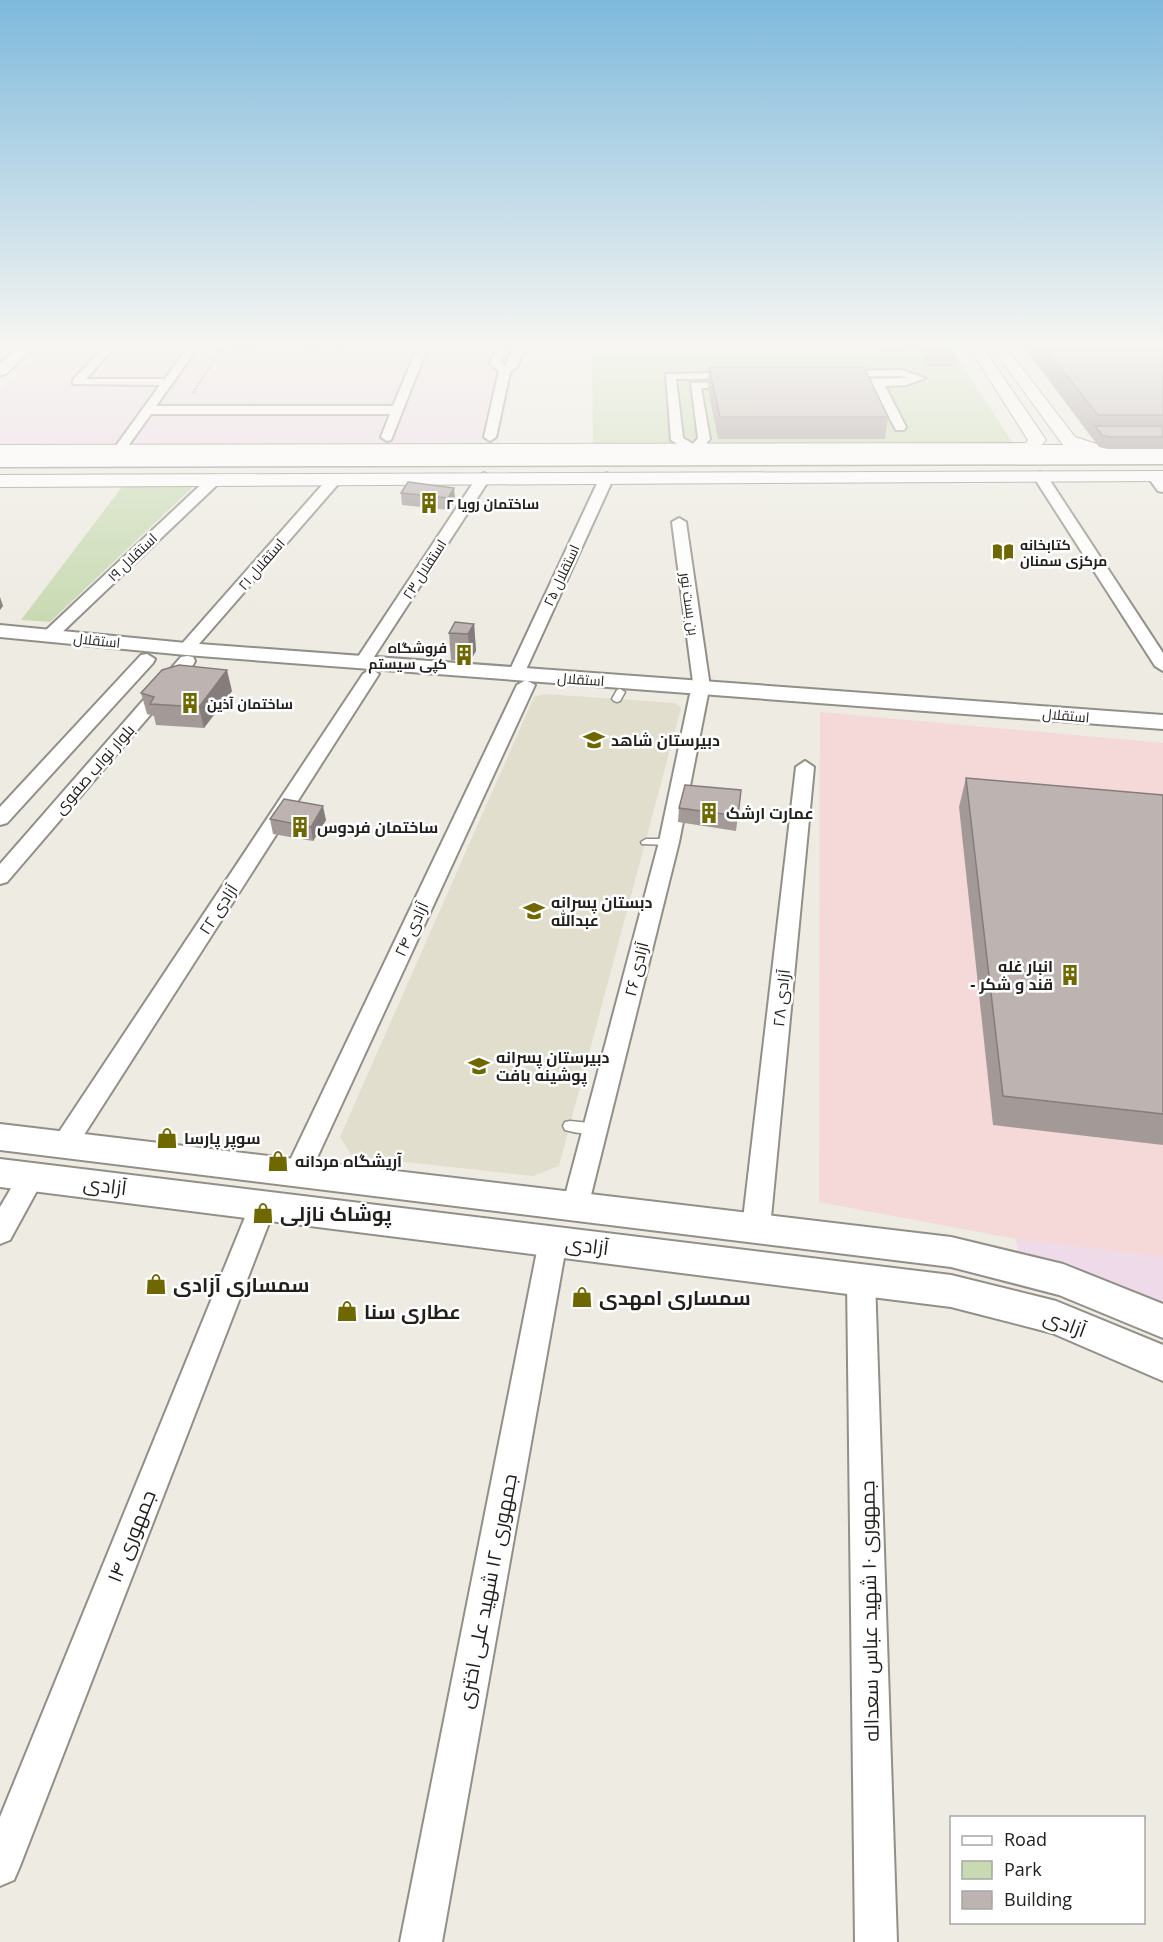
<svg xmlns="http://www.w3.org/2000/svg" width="1163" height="1942" font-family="'Open Sans',Cairo,sans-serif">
<rect width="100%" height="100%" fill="#edebe2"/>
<g fill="#eedae9">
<polygon points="46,346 167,346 165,349 522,346 497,445 0,446 0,390"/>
<polygon points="1016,1239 1163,1257 1163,1309 1019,1255"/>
</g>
<polygon fill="#f4d9d8" points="820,712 1163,743 1163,1257 1016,1239 819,1202"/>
<polygon fill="#e2dece" points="545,694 675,703 681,708 559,1166 533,1176 352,1156 340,1137 534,697"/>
<g fill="#c9dab3">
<polygon points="592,346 950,346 1012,442 1001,446 593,446"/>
<polygon points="125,483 196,484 50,622 21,620"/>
</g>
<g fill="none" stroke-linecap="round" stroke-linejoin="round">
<defs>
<g id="service">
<polygon points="620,689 625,692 620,701 617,702 614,701 612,699 617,690"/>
<polygon points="646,839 669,839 674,842 669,845 642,844 641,842"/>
<path d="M570 1121 600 1124 602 1128 600 1132C590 1135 575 1133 565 1130L563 1126 565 1122Z"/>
</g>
<g id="minor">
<polygon points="105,346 116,346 86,379 165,379 187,348 195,348 196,350 156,406 393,406 418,346 428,346 391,440 387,441 381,437 390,414 151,414 123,453 119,454 113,450 160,385 73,384 73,380"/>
<polygon points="496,346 506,346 501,363 505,366 514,346 524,346 518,366 510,372 496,437 490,441 484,437 499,371 490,364"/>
<path d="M901 370 925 378 906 385 885 386 906 427 904 430H896L873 386 701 388 710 439 698 453 694 454 671 440 666 374ZM901 376 907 378 691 383 698 438 693 444 683 438 676 379Z"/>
<polygon points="1040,472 1047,476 1163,653 1163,671 1155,666 1033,476"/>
<polygon points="1154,472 1163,479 1163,492 1158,491 1147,476"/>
<polygon points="484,473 491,477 372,660 370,664 358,664 356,660 477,477"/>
<polygon points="607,473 614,477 524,674 522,678 510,678 508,674 600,477"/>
<polygon points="335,475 342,479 340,482 192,652 180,652 178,649 180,646 330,476"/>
<polygon points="214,476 219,477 219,483 56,638 44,638 42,635 44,632 209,477"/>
<polygon points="679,518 686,522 710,687 706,691 708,694 679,842 588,1207 585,1215 575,1218 565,1215 562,1207 659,842 690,694 694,690 672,522"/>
<polygon points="147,654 155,659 153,663 7,823 0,825 0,807 141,655"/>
<polygon points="187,656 193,657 195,661 193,665 7,882 0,884 0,864 181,657"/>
<polygon points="371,669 379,674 73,1152 64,1155 55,1152 51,1145 55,1138 363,674"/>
<polygon points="526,680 535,685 310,1173 306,1181 297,1184 288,1181 284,1173 517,685"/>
<polygon points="805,761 814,767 770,1228 766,1236 756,1240 746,1236 742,1228 796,767"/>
<polygon points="32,1165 41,1168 45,1176 10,1240 0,1244 0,1207 23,1168"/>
<polygon points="263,1194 273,1197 276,1205 20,1866 14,1880 0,1886 0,1817 250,1205 253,1197"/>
<polygon points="553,1229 563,1233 567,1241 442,1942 400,1942 539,1241 543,1233"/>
<polygon points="861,1267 871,1270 875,1279 897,1942 855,1942 847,1279 851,1270"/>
</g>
<g id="tertiary">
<polygon points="0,625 186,643 1163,715 1163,729 186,655 0,637"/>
<polygon points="0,1124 951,1237 1063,1264 1163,1304 1163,1338 1059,1295 951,1267 0,1150"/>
<polygon points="0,1159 951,1275 1056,1301 1163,1345 1163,1381 1052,1333 951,1307 0,1187"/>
</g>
<g id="secondary">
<polygon points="968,346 982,346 1046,440 1042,445 1063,445 991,346 1005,346 1075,437 1100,445 1163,445 1163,455 0,455 0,445 1026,443 1028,440"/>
<polygon points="1163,471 1163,481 0,487 0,475"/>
</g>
<g id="primary">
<polygon points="19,346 36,346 6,374 0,376 0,363"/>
<polygon points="1163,452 1163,464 0,467 0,455"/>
</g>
</defs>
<use href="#service" stroke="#918f87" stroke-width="3"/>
<use href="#minor" stroke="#918f87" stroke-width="4"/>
<use href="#tertiary" stroke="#918f87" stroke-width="4"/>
<use href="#secondary" stroke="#918f87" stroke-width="2"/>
<use href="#primary" stroke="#918f87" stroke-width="3"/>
<g stroke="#8f8e87" stroke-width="2" stroke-dasharray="2 1.5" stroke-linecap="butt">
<polyline points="160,346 157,350 171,350"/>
<polyline points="206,350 402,350"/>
<polyline points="193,393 220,350"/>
</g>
<use href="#service" fill="#fff" fill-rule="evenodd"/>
<use href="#minor" fill="#fff" fill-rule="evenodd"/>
<use href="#tertiary" fill="#fff" fill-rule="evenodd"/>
<use href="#secondary" fill="#fff" fill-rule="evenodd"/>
<use href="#primary" fill="#fff" fill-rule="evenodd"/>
</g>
<g fill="#a39a98">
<polygon points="182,346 212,346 209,349 183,348"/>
<polygon points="231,346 257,346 255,348 232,348"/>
<polygon points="289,346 318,346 316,348 289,347"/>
<polygon points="338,346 362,346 362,347 339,347"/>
<polygon points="876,346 961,346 960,348 949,349 954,356 952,367 929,367 919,351 919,350 879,352"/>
<polygon points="1023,346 1163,346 1163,449 1108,449 1099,447"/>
<polygon points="709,367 888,417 885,439 718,439 708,389"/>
<polygon points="454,488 455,501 449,510 402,505 401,493"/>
<polygon points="474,624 476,651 470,661 451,660 449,633"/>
<polygon points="232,691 204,728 156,725 154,716 147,714 141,693"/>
<polygon points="966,778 1163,795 1163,1145 993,1125 959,807"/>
<polygon points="741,790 736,831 678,822 679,808"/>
<polygon points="270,819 326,820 313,841 273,834"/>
</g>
<g fill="#847d7c">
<polygon points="454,488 455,501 449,510 448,498"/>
<polygon points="0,597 3,606 0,610"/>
<polygon points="474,624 476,651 470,661 468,634"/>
<polygon points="227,670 232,691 204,728 199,707"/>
<polygon points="323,806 326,820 313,841 311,827"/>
</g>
<g fill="#bdb3b1" stroke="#847d7c" stroke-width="1.5">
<polygon points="924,346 947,346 954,356 931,356"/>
<polygon points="1043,346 1163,346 1163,415 1098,415"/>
<polygon points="709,367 864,367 888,417 720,417"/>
<polygon points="1095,426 1162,426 1163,437 1111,437 1102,435"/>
<polygon points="408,482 454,488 448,498 401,493"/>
<polygon points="455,622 474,624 468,634 449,633"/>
<polygon points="179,665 227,670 199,707 150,704 154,697 141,693 162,670"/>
<polygon points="966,778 1163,795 1163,1114 1003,1096"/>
<polygon points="685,785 741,790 738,816 679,808"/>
<polygon points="284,799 323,806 311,827 270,819"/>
</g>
<linearGradient id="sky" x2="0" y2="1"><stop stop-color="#7eb9dc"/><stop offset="0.56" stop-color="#f7f6f2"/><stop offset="1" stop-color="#f7f6f2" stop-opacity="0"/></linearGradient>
<rect width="1163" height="618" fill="url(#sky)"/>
<defs>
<symbol id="building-bare" viewBox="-9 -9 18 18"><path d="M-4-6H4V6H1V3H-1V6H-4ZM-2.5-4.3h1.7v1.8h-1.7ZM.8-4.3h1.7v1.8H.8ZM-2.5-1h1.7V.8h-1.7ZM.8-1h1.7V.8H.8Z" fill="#6f6700" stroke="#fff" stroke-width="2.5" paint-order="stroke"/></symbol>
<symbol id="library-bare" viewBox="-9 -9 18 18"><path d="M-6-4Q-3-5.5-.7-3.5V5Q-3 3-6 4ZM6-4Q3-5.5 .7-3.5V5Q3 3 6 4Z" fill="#6f6700" stroke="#fff" stroke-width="2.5" paint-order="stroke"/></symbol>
<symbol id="school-bare" viewBox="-9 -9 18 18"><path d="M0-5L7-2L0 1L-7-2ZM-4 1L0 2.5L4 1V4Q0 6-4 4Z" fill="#6f6700" stroke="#fff" stroke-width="2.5" paint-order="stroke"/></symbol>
<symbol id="shop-bare" viewBox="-9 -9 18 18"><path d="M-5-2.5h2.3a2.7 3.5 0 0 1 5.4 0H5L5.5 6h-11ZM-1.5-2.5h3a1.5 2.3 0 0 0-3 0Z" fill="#6f6700" stroke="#fff" stroke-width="2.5" paint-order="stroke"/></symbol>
</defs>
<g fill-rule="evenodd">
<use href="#building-bare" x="414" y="488" width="30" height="30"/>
<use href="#library-bare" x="988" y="537" width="30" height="30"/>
<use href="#building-bare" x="449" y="640" width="30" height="30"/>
<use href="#building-bare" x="175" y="688" width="30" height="30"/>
<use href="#school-bare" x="579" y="725" width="30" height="30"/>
<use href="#building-bare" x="694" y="798" width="30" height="30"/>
<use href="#building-bare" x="285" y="812" width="30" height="30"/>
<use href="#school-bare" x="519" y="896" width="30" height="30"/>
<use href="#building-bare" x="1055" y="960" width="30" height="30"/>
<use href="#school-bare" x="464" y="1051" width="30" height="30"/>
<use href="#shop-bare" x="152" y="1123" width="30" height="30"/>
<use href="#shop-bare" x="263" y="1146" width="30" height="30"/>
<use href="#shop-bare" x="248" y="1198" width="30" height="30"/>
<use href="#shop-bare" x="141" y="1269" width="30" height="30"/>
<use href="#shop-bare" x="567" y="1282" width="30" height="30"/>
<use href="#shop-bare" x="332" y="1296" width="30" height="30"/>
</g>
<g text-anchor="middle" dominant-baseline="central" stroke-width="5" stroke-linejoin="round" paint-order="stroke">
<g font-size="14" font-weight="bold" fill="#21201d" stroke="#fff" text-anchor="start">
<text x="446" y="503">ساختمان رویا ۲</text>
<text x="1020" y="544">کتابخانه<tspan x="1020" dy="16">مرکزی سمنان</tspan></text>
<text x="447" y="647" text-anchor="end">فروشگاه<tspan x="447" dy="16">کپی سیستم</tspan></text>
<text x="207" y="703">ساختمان آذین</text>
</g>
<g font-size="14" fill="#21201d" stroke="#fff">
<text transform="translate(132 557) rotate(-44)">استقلال ۱۹</text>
<text transform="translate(261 564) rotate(-49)">استقلال ۲۱</text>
<text transform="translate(424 569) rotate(-57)">استقلال ۲۳</text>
<text transform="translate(561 575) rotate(-65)">استقلال ۲۵</text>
<text transform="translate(690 604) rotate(82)">بن بست نور</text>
<text transform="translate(97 640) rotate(6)">استقلال</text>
<text transform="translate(581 679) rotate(4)">استقلال</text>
<text transform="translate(1066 715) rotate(5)">استقلال</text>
</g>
<g font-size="16" font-weight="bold" fill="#21201d" stroke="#fff" text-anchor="start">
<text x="611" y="740">دبیرستان شاهد</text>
<text x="726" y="813">عمارت ارشک</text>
<text x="317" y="827">ساختمان فردوس</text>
<text x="551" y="902">دبستان پسرانه<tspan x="551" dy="18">عبدالله</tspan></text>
<text x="1053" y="966" text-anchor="end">انبار غله<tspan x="1053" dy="18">- قند و شکر</tspan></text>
<text x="496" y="1057">دبیرستان پسرانه<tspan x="496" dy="18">پوشینه بافت</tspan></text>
<text x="184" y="1138">سوپر پارسا</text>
<text x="295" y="1161">آریشگاه مردانه</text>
</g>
<g font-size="16" fill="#21201d" stroke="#fff">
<text transform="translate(94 769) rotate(-49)">بلوار نواب صفوی</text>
<text transform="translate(218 909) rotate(-57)">آزادی ۲۲</text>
<text transform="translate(411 929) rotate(-65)">آزادی ۲۴</text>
<text transform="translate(636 969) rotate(-76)">آزادی ۲۶</text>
<text transform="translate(781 998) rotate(-84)">آزادی ۲۸</text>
</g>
<g font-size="20" fill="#21201d" stroke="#fff">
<text transform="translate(105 1185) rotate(7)">آزادی</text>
<text transform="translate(587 1245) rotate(7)">آزادی</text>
<text transform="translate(1065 1323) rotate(20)">آزادی</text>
<text transform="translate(131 1536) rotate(-68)">جمهوری ۱۴</text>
<text transform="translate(487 1591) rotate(-79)">جمهوری ۱۲ شهید علی اختری</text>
<text transform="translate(869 1611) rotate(-91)">جمهوری ۱۰ شهید عباس سعداله</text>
</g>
<g font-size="20" font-weight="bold" fill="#21201d" stroke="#fff" text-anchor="start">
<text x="280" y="1213">پوشاک نازلی</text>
<text x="173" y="1284">سمساری آزادی</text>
<text x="599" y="1297">سمساری امهدی</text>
<text x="364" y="1311">عطاری سنا</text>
</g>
</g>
<rect x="950" y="1816" width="195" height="108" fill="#ffffff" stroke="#a6a6a5" stroke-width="1.5"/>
<rect x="962" y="1836" width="30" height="9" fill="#ffffff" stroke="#a6a6a5" stroke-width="1.5"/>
<text x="1004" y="1846" font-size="18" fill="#21201d">Road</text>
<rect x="962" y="1861" width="30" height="18" fill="#c9dab3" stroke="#a6a6a5" stroke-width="1.5"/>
<text x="1004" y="1876" font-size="18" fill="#21201d">Park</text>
<rect x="962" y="1891" width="30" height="18" fill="#bdb3b1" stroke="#a6a6a5" stroke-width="1.5"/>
<text x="1004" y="1906" font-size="18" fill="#21201d">Building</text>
</svg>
